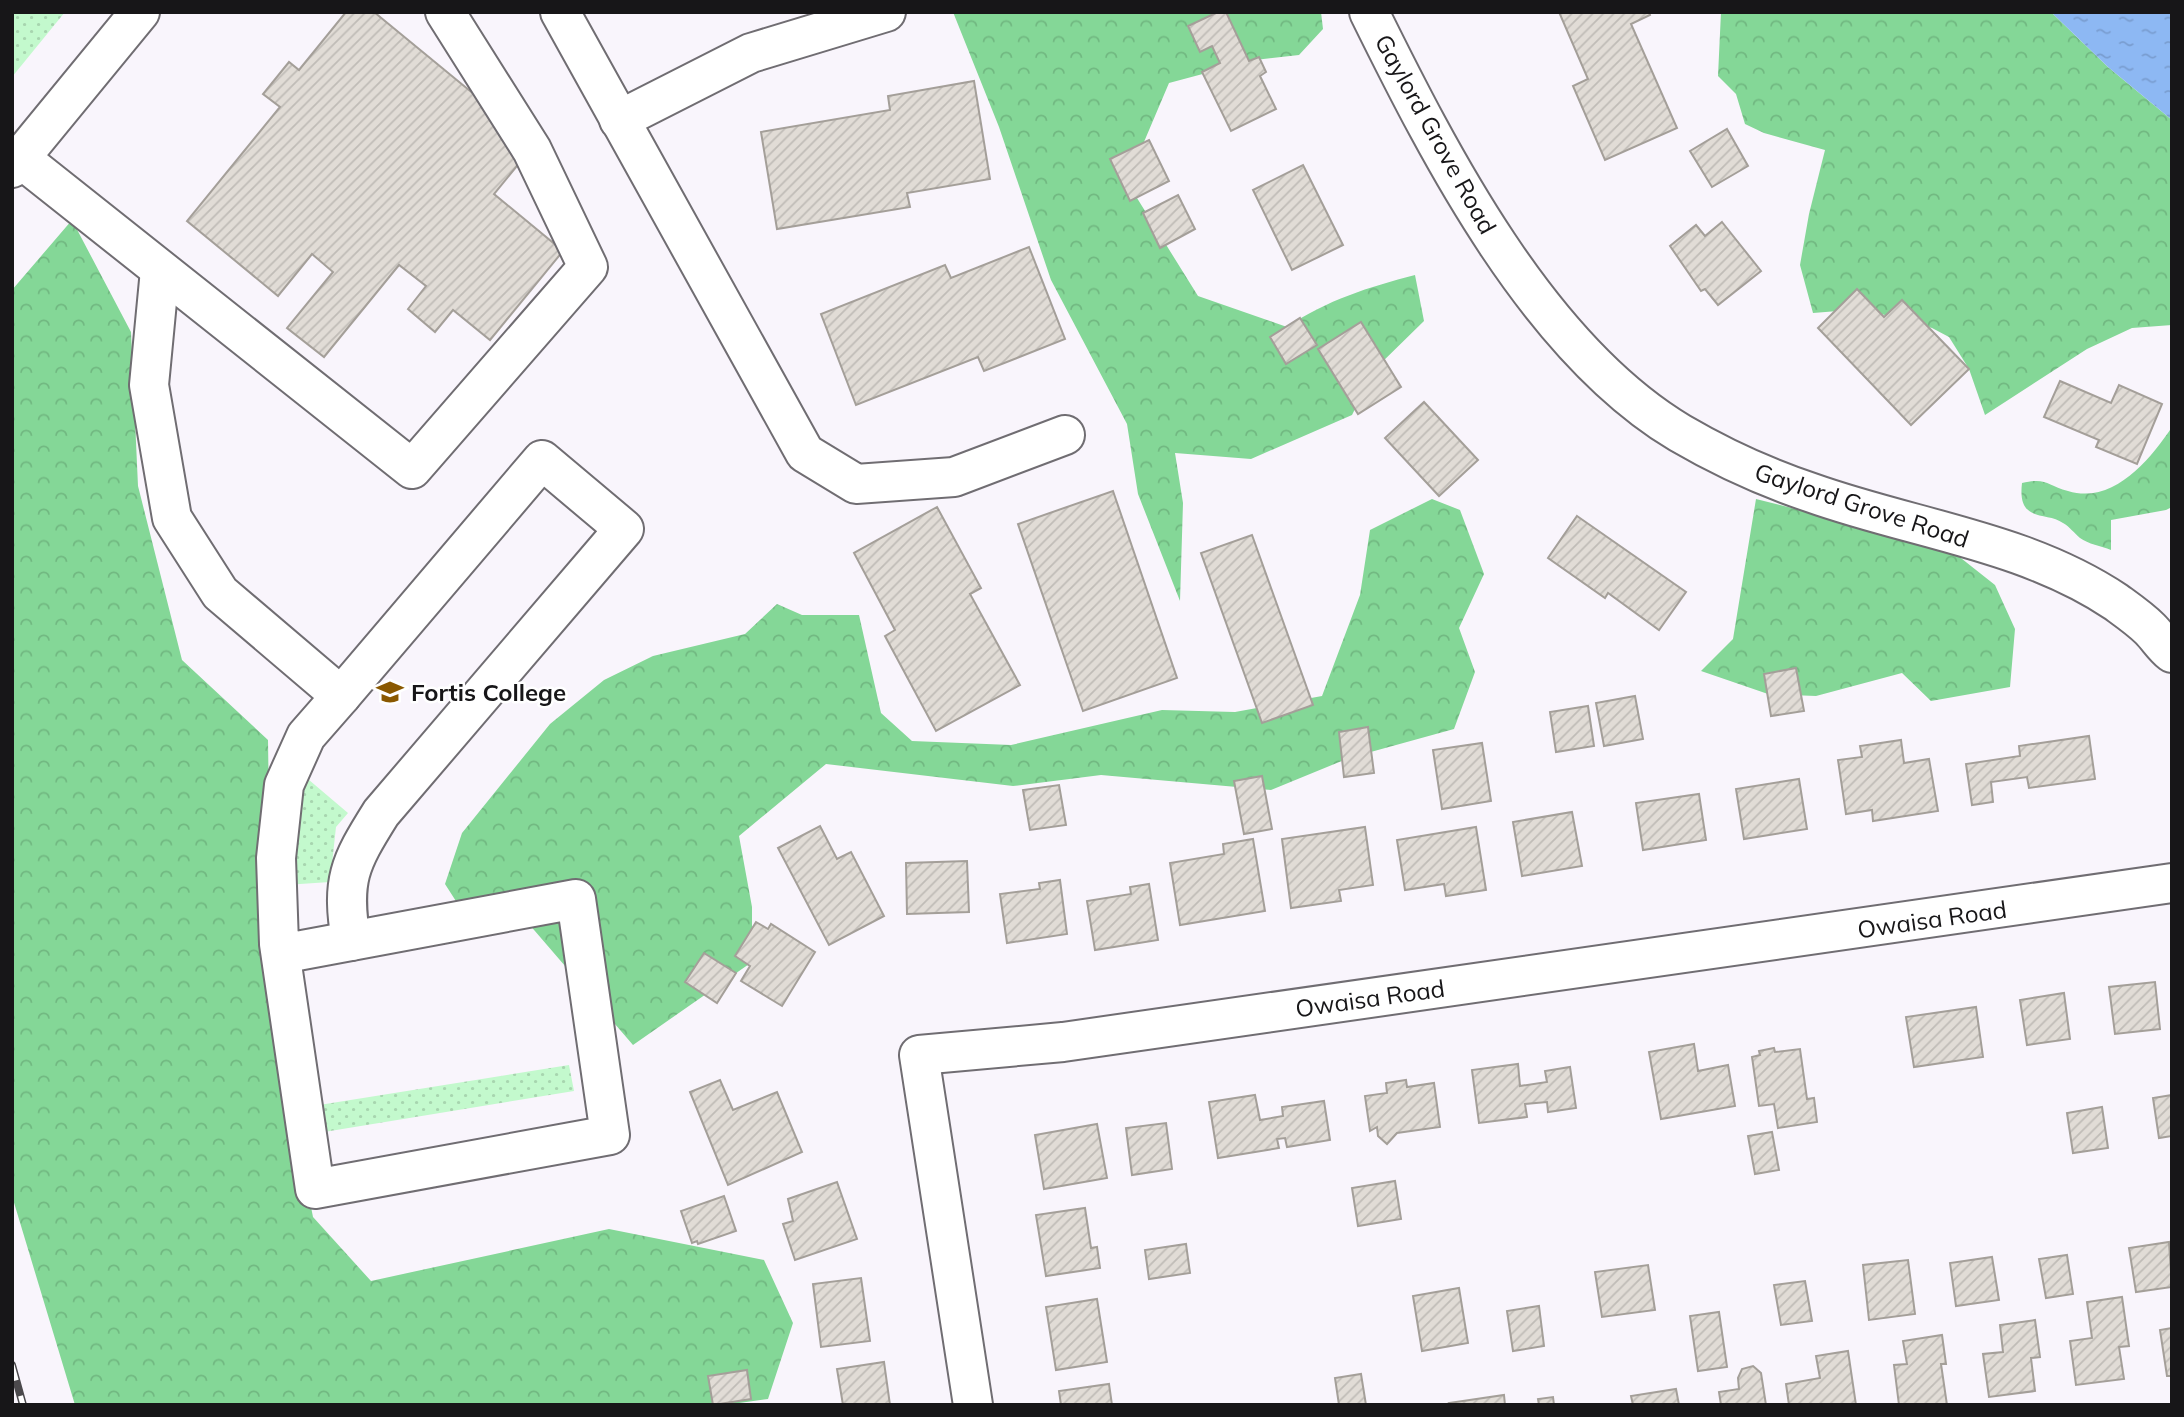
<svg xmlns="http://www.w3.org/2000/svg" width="2184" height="1417" font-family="Mulish,sans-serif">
<defs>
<pattern id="grass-dots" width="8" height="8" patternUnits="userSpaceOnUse" patternTransform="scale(1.75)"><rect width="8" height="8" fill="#c3f9cd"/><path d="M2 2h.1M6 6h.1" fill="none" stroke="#a7d5af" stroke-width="1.8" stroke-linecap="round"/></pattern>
<pattern id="forest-crowns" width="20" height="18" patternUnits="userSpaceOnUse" patternTransform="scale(1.75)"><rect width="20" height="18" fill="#84d797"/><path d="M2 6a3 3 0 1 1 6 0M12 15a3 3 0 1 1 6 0" fill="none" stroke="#71b881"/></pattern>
<pattern id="water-ripples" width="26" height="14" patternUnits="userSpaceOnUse" patternTransform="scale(1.75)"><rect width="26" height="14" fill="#8db8f3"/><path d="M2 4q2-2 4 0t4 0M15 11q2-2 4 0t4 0" fill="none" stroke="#799dd0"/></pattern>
<pattern id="building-hatch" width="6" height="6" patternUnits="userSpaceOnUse" patternTransform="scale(1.75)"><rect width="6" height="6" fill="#e1dcd6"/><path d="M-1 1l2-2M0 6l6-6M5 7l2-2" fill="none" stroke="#c0bcb7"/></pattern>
</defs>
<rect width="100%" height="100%" fill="#f9f5fc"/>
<g fill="url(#grass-dots)">
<polygon points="12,12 65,12 12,77"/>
<polygon points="302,774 348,813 336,827 330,882 285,885"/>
<polygon points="569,1065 574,1091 318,1133 313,1106"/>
</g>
<g fill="url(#forest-crowns)">
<path d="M953 12H1321L1323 29 1299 55 1255 60 1169 83 1127 182 1198 296 1287 327C1327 300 1369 287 1415 275L1424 321 1375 369 1352 415 1251 459 1175 453 1183 503 1180 601 1138 494 1127 424 1051 280 999 127Z"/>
<polygon points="1721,12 2051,12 2108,67 2172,120 2172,325 2132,328 2087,349 1985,415 1969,369 1949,337 1932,328 1863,309 1813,313 1800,265 1809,214 1825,150 1764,133 1745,124 1736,94 1718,76"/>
<polygon points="72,220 131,332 138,486 182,660 268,740 272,1010 313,1217 371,1281 609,1229 764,1260 793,1323 768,1399 725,1405 75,1405 12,1196 12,290"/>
<path d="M2172 427V507L2166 510 2111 520V550C2101 546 2088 544 2080 538 2074 533 2070 527 2063 523 2047 511 2017 524 2022 483 2046 477 2047 485 2068 491 2113 505 2150 460 2172 427Z"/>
<polygon points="1432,499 1460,510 1484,574 1459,628 1475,672 1454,729 1349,758 1271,790 1101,775 1013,786 826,764 739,836 752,907 752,962 633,1045 516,909 461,909 445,884 462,833 550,724 604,680 653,656 745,634 777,604 802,615 859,615 881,713 912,741 1011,745 1162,710 1235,712 1322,696 1360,595 1370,530"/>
<polygon points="1756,499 1895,534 1952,551 1995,585 2015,629 2010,687 1931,701 1902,673 1816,696 1768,694 1701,671 1733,639"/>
</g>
<polygon fill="url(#water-ripples)" points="2051,12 2172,12 2172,120 2108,67"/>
<g fill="url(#building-hatch)" stroke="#a49f99" stroke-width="2">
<polygon points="346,12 374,12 520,132 526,155 494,194 563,251 490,340 453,310 435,332 408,309 426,286 399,265 324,357 287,328 333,272 312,254 278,296 187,221 280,107 263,94 289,62 299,70"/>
<polygon points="1218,12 1226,12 1249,61 1259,57 1266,72 1260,76 1276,109 1231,131 1202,72 1220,63 1212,46 1200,52 1188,26"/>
<polygon points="1559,12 1649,12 1650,15 1631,24 1677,128 1605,160 1573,86 1588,79"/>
<polygon points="974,81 990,179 907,193 910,207 777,229 761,132 890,110 888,96"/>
<polygon points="1727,129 1748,166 1712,187 1690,151"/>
<polygon points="1149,140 1169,181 1130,201 1110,159"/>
<polygon points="1303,165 1343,245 1292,270 1253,190"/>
<polygon points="1178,195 1195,229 1160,248 1143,213"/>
<polygon points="1722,222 1761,271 1718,305 1705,289 1701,291 1670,246 1696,225 1705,236"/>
<polygon points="1029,247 1065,339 984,371 978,357 856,405 821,314 945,265 951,278"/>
<polygon points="1857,289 1884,317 1902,300 1969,369 1911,425 1818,328"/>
<polygon points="1300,318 1317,345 1286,364 1270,337"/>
<polygon points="1361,322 1401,387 1358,414 1318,349"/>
<polygon points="2060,381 2111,403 2119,385 2162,404 2137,464 2096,447 2099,440 2044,417"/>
<polygon points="1424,402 1478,460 1439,496 1385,438"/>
<polygon points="1113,491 1177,678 1083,711 1018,524"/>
<polygon points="937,507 981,588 970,594 1020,685 936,731 885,636 895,630 854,553"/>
<polygon points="1577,516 1686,592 1659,630 1608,593 1605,598 1548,558"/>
<polygon points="1252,535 1313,705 1262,723 1201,553"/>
<polygon points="1796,668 1804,711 1771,716 1764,674"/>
<polygon points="1635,696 1643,739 1604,746 1596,703"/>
<polygon points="1588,706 1594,746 1556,752 1550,712"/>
<polygon points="1368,727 1374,773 1344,777 1339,732"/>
<polygon points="2089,736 2095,779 2029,788 2027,777 1991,782 1993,802 1972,805 1966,764 2020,756 2019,746"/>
<polygon points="1901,740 1904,763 1929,759 1938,811 1873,821 1872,810 1846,814 1838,760 1862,757 1860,746"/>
<polygon points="1482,743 1491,801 1442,809 1433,750"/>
<polygon points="1262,776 1272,829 1244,834 1234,781"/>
<polygon points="1799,779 1807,829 1744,839 1736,789"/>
<polygon points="1059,785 1066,825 1030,830 1023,790"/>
<polygon points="1699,794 1706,840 1643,850 1636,803"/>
<polygon points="1572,812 1582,866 1522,876 1513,822"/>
<polygon points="820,826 837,859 851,852 884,916 829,945 778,848"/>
<polygon points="1365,827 1373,885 1339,890 1341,901 1291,908 1282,839"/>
<polygon points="1476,827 1486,890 1446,896 1444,884 1405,890 1397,840"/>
<polygon points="1253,839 1265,911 1180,925 1170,863 1224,854 1223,844"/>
<polygon points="967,861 969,912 907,914 906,863"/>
<polygon points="1060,880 1067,934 1007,943 1000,894 1040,889 1039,883"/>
<polygon points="1149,884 1158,940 1095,950 1087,901 1131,894 1130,887"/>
<polygon points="756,922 768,929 771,924 815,952 782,1006 741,981 750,966 735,956"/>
<polygon points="704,953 736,973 717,1003 685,982"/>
<polygon points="2155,982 2160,1029 2115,1034 2109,987"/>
<polygon points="2064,993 2070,1039 2027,1045 2020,1000"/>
<polygon points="1976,1007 1983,1057 1914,1067 1906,1017"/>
<polygon points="1694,1044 1698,1071 1728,1065 1735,1106 1661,1119 1649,1052"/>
<polygon points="1774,1048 1775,1052 1800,1049 1807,1099 1814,1098 1817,1122 1778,1128 1774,1104 1759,1106 1752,1057 1760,1055 1759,1051"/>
<polygon points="1518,1064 1520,1086 1547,1082 1545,1071 1570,1067 1576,1108 1548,1112 1547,1102 1525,1104 1527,1117 1479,1123 1472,1070"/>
<polygon points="720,1080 733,1110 777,1092 802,1152 728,1185 690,1092"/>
<polygon points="1406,1080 1407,1087 1434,1083 1440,1127 1397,1133 1387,1144 1378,1136 1377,1127 1370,1131 1365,1096 1387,1093 1386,1083"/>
<polygon points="1255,1095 1260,1120 1283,1116 1282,1107 1324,1101 1330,1140 1287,1147 1285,1138 1277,1139 1279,1148 1218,1158 1209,1102"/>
<polygon points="2172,1095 2172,1136 2159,1138 2153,1098"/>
<polygon points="2102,1107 2108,1148 2073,1153 2067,1113"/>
<polygon points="1166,1123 1172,1169 1132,1175 1126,1128"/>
<polygon points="1097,1124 1107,1178 1044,1189 1035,1135"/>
<polygon points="1772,1132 1779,1170 1755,1174 1748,1136"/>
<polygon points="1395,1181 1401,1219 1358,1226 1352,1188"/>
<polygon points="837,1182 857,1239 795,1260 783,1224 793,1221 788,1199"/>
<polygon points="724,1196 736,1231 698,1244 697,1241 692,1243 681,1211"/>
<polygon points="1085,1208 1091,1248 1097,1247 1100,1268 1046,1276 1036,1215"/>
<polygon points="2169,1242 2172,1287 2136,1292 2129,1248"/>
<polygon points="1186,1244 1190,1273 1149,1279 1145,1250"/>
<polygon points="2067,1255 2073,1294 2046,1298 2039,1259"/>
<polygon points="1992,1257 1999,1300 1956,1306 1950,1263"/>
<polygon points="1908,1260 1915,1314 1869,1320 1863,1265"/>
<polygon points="1648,1265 1655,1310 1602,1317 1595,1272"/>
<polygon points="861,1278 870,1341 821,1347 813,1284"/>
<polygon points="1805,1281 1812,1321 1781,1325 1774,1285"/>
<polygon points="1459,1288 1468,1343 1422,1351 1413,1296"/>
<polygon points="2122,1297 2129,1346 2119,1347 2124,1379 2076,1385 2070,1341 2092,1338 2087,1302"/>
<polygon points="1097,1299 1107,1362 1056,1370 1046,1307"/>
<polygon points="1539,1306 1544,1346 1513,1351 1507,1311"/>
<polygon points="1719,1312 1727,1367 1698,1371 1690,1316"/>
<polygon points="2035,1320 2040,1357 2031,1358 2035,1391 1989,1397 1983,1354 2003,1352 2000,1325"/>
<polygon points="2172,1328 2172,1376 2167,1376 2160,1330"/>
<polygon points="1942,1335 1946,1364 1941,1364 1947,1405 1899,1405 1894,1365 1907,1364 1903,1341"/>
<polygon points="1848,1351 1856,1405 1789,1405 1786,1384 1820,1378 1816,1356"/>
<polygon points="884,1362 890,1405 843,1405 837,1369"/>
<polygon points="1753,1366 1761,1373 1766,1405 1721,1405 1719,1392 1739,1389 1738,1378 1742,1369"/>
<polygon points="747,1370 751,1399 713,1405 708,1376"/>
<polygon points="1361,1374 1366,1405 1339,1405 1335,1378"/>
<polygon points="1109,1384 1112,1405 1061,1405 1059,1391"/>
<polygon points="1676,1389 1679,1405 1633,1405 1631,1396"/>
<polygon points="1504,1395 1505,1405 1450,1405 1449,1403"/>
<polygon points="1553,1397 1554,1405 1539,1405 1538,1399"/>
</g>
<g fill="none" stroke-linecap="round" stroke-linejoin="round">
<defs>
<g id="minor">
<polyline points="560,12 805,453 856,484 954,477 1065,435"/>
<path d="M1369 12C1440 156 1538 348 1680 433 1721 457 1767 478 1812 493 1913 529 2025 541 2116 602 2127 610 2140 619 2150 629 2158 637 2163 646 2172 653"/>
<polyline points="619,120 751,53 886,12"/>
<polyline points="20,158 412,469 588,267 532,150 445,12"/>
<polyline points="12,168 140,12"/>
<path d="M160 270 149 385 172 518 220 593 341 696 542 460 624 529 381 813C349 864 341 880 351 941"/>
<polyline points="281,954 576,899 610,1135 315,1189 279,944 276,858 284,785 306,736 341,696"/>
<polyline points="973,1405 919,1055 1063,1042 2172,883"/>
</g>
</defs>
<use href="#minor" stroke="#706d72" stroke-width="42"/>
<use href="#minor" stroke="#fff" stroke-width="38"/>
<defs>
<polyline id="rail" points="12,1365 23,1405"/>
</defs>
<use href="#rail" stroke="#4b494c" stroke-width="8"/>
<use href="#rail" stroke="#fff" stroke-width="5" stroke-dasharray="16" stroke-linecap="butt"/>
</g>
<defs>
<symbol id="university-bare" viewBox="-9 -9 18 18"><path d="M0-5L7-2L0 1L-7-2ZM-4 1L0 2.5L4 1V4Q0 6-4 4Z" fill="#8a5800" stroke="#fff" stroke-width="2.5" paint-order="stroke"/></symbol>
</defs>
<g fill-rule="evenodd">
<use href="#university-bare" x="371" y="673" width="38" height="38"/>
</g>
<g text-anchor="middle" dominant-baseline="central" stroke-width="5" stroke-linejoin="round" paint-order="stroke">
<g font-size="24" fill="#171618" stroke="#fff">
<text transform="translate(1436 134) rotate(61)">Gaylord Grove Road</text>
<text transform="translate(1862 505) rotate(18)">Gaylord Grove Road</text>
<text transform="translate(1932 919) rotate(-8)">Owaisa Road</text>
<text transform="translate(1370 998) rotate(-8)">Owaisa Road</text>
</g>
<g font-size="24" font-weight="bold" fill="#171618" stroke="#fff" text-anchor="start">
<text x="411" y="692">Fortis College</text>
</g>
</g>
<rect width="2184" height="1417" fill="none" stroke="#171618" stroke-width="28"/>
</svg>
